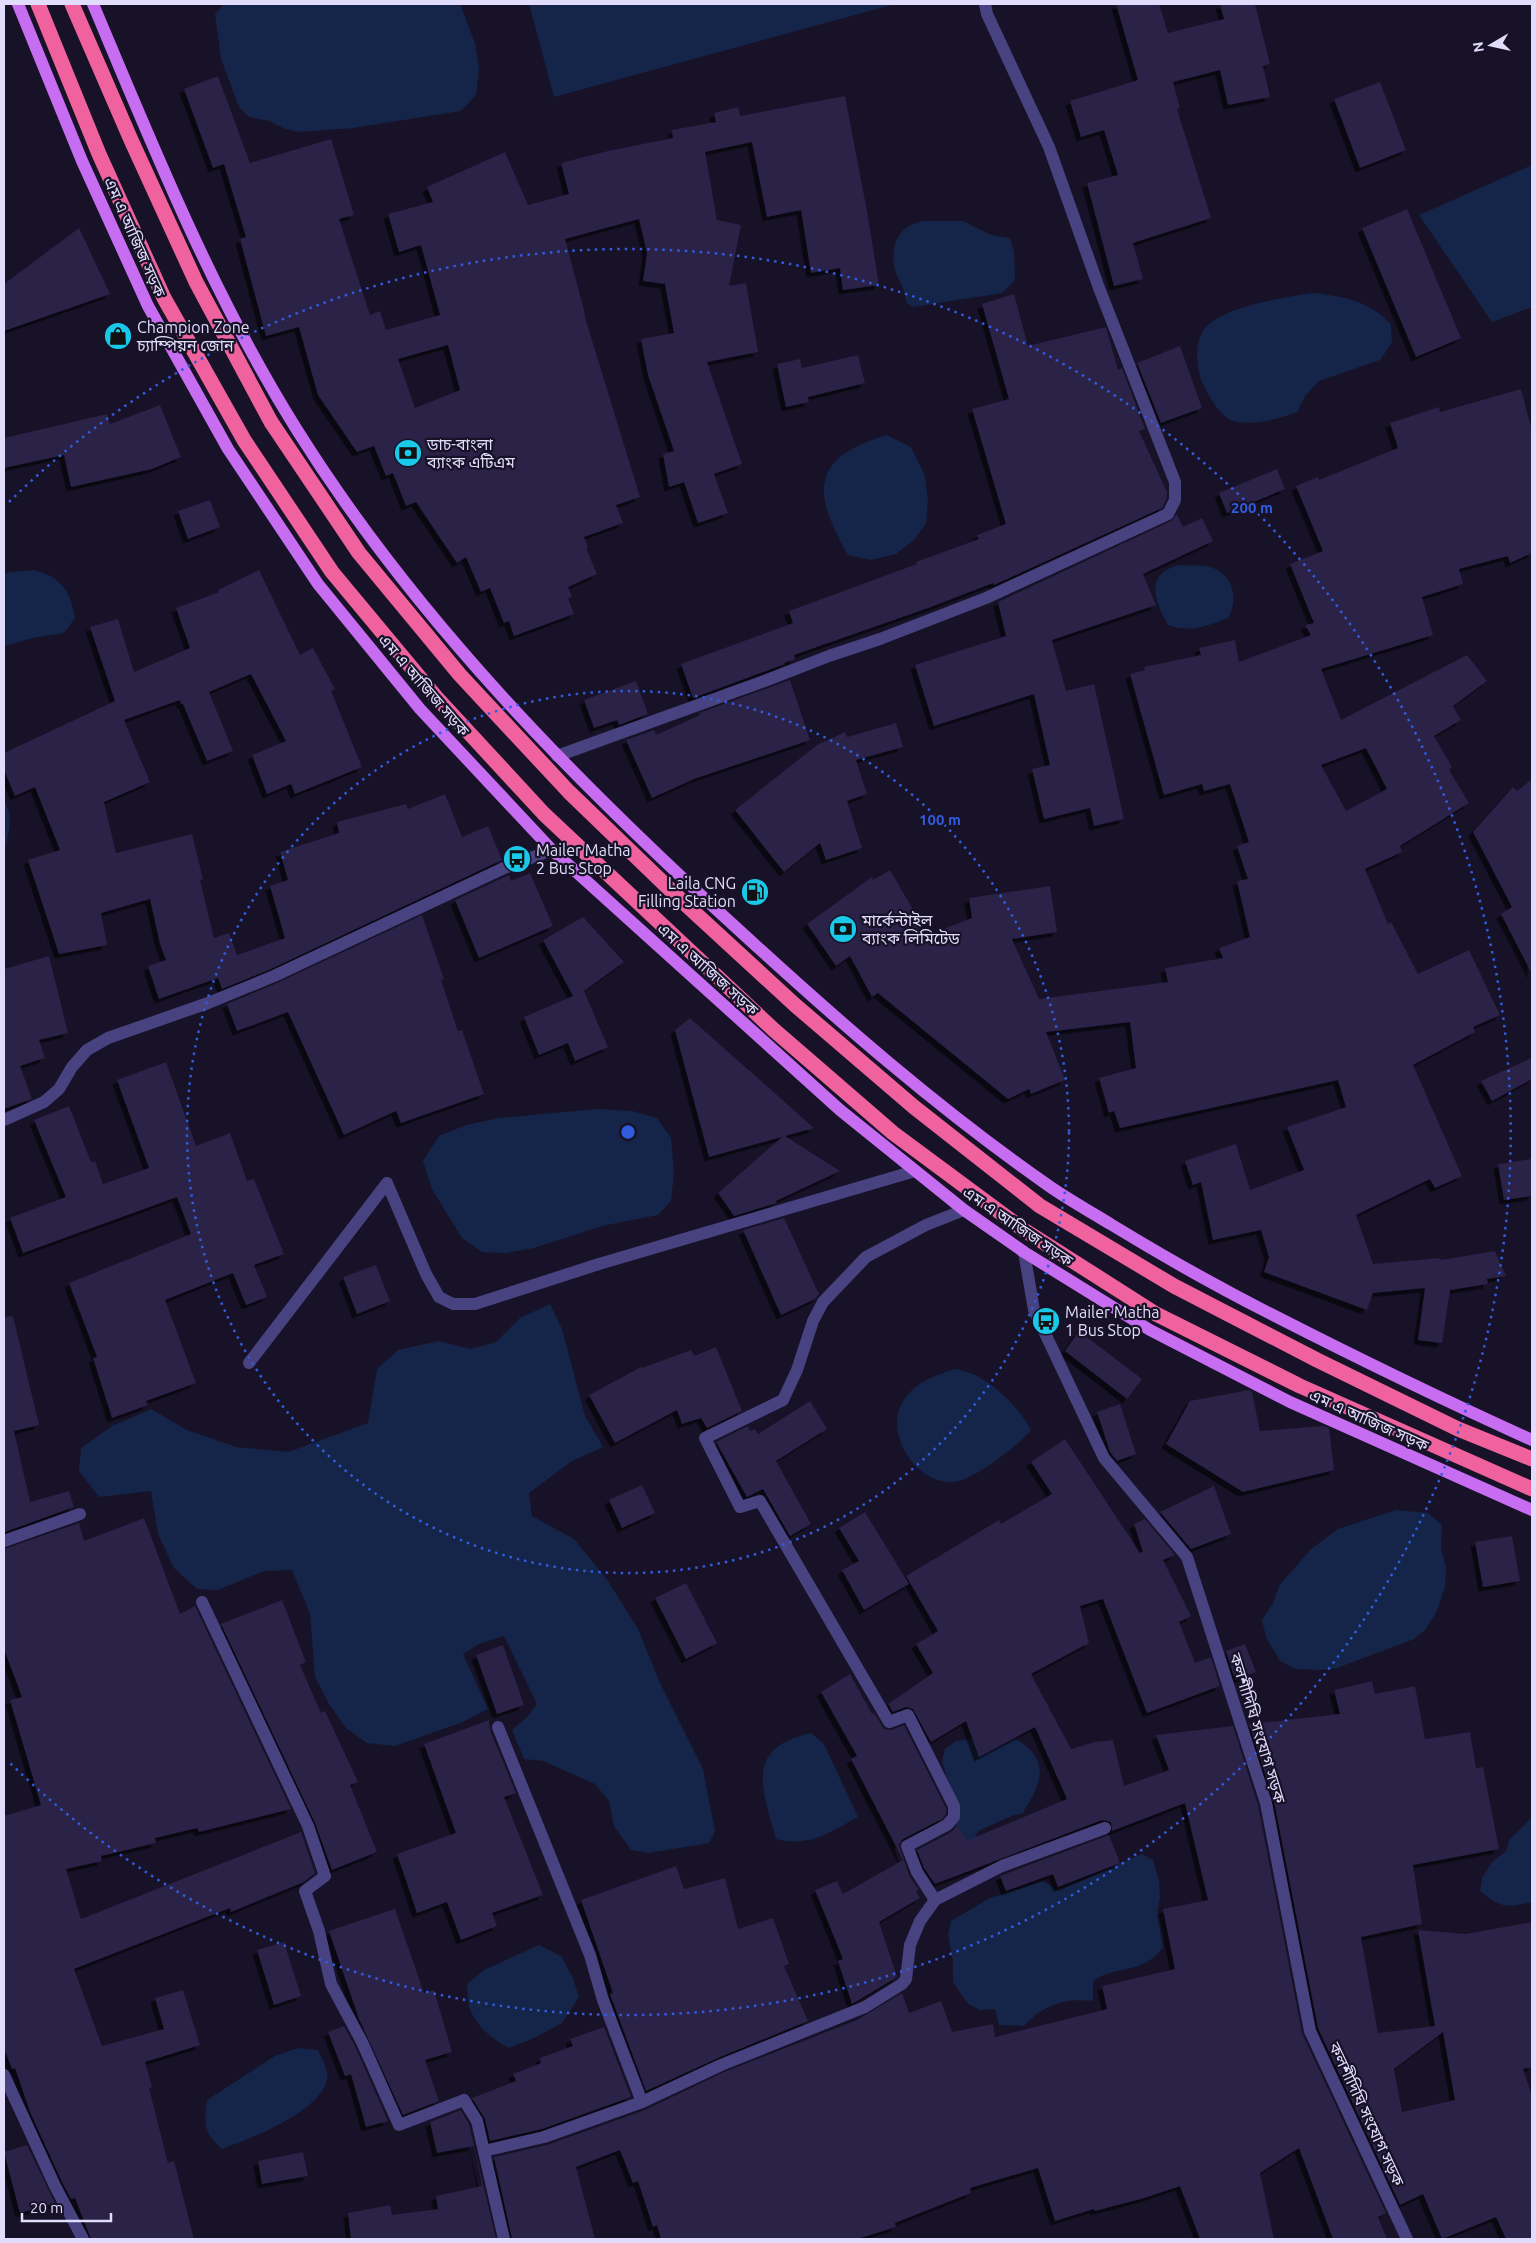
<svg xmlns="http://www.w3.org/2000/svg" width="1536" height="2243" font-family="Ubuntu,'Noto Sans Bengali',sans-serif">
<defs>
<filter id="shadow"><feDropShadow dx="-4.5" dy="4.5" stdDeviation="0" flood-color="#0009"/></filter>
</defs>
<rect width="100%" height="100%" fill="#171227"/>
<g fill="#142549">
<polygon points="224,4 460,4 475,43 479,69 476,95 461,111 353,128 299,132 285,129 269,121 249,117 239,107 221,59 215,14"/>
<polygon points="529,4 895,4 554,97"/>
<polygon points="1532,165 1532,307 1492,322 1419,215"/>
<path d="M922 221H963L991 235 1010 238 1014 252 1015 280 1002 293 913 307 906 302C905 290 900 283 896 273 891 259 893 238 905 229 909 225 917 223 922 221Z"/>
<path d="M1313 293C1343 296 1369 301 1391 324L1392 343 1380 360 1319 381 1305 396 1297 412C1278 419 1253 426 1233 421 1220 418 1201 385 1199 372 1196 359 1196 343 1203 331 1218 307 1286 297 1313 293Z"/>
<path d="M886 435 911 447 925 476 928 500 926 523 915 539 896 554 871 560 848 555C812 491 810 459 886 435Z"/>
<path d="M1178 565C1187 566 1197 565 1206 566 1232 571 1240 597 1228 618 1209 626 1188 633 1168 625 1156 601 1143 576 1178 565Z"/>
<path d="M34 570C61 577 70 590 75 618L64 633 33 638 4 646V573Z"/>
<path d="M4 801C15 817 8 835 4 853Z"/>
<polygon points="597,1109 632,1111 657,1118 671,1138 674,1172 671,1201 658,1215 602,1226 534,1248 505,1253 482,1252 462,1238 432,1189 423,1161 439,1136 466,1125 499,1118"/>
<polygon points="550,1304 562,1329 585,1416 603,1447 572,1461 529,1493 532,1516 574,1539 608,1581 638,1629 660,1683 703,1769 715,1831 709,1843 648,1853 631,1850 614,1826 609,1801 595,1784 543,1761 524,1759 512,1730 527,1717 537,1704 504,1636 479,1644 463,1654 488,1709 463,1722 395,1746 367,1743 346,1728 329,1704 315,1677 310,1614 292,1570 264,1571 218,1590 197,1589 174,1568 158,1534 151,1491 99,1497 79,1471 81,1448 112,1426 151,1409 187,1430 236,1447 288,1452 368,1423 377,1369 398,1350 438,1341 470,1349 496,1342 520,1318"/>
<path d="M955 1369C987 1374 1016 1403 1031 1430 1018 1446 973 1481 953 1482 917 1485 884 1434 902 1403 914 1382 934 1376 955 1369Z"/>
<polygon points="1396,1510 1428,1513 1442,1525 1441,1548 1446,1567 1445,1587 1436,1613 1425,1630 1414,1639 1337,1668 1320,1670 1295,1669 1280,1661 1266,1637 1262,1620 1273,1603 1279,1586 1311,1549 1338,1529"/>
<path d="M811 1733 824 1744 858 1817C830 1832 809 1848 776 1839 762 1788 744 1748 811 1733Z"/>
<path d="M983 1737C992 1737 1002 1736 1010 1737 1017 1739 1026 1745 1030 1750 1050 1771 1035 1792 1023 1813L1012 1816 978 1831 974 1841 966 1845 958 1840 956 1825 958 1815 942 1761 945 1749 956 1741Z"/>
<path d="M1532 1817V1902C1505 1908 1501 1908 1480 1891L1482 1878 1492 1862 1506 1851 1510 1839Z"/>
<path d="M1142 1854 1153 1860 1159 1880 1160 1897 1157 1915 1163 1947C1144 1975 1117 1964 1093 1981V2001C1065 1998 1043 2005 1024 2026L999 2025 995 2009 980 2010 968 2004 953 1982V1962L948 1934 951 1921 990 1898 1043 1881 1058 1891Z"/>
<path d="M539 1945 561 1956 573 1978 579 1997 562 2023 534 2038 509 2048C493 2040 476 2026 470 2009 467 2002 468 1992 467 1984L484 1970Z"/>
<path d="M298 2048 318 2050C322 2059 329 2070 327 2080 320 2112 250 2139 222 2149 203 2132 204 2124 207 2100L275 2056Z"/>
</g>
<g fill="#2a2046" fill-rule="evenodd" filter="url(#shadow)">
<polygon points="1116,4 1159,4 1168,33 1224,19 1220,4 1255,4 1270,64 1263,66 1270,97 1228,105 1220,70 1173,82 1180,108 1177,109 1211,218 1133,243 1143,279 1114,286 1087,183 1118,175 1104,130 1081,137 1070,101 1138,80"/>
<path d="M218 76 250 163 331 139 354 215 339 219 370 315 380 311 386 330 440 315 421 245 399 252 388 214 433 202 427 187 505 152 528 205 569 194 561 163 608 151 673 138 672 130 716 122 714 113 738 107 740 116 845 96 867 211 879 285 843 290 840 268 811 273 801 210 767 217 752 142 705 152 717 220 741 225 729 286 746 283 758 352 707 362 742 464 714 474 728 513 698 523 684 482 669 487 663 454 674 451 648 375 641 339 674 333 665 284 643 281 647 253 639 219 565 239 585 314H584L640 497 616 505 623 523 584 537 588 547 586 548 597 574 568 587 572 597 568 598 574 614 514 636 509 621 504 623 490 588 481 592 466 557 457 563 416 502 406 506 393 473 386 476 374 446 357 452 318 395 299 327 266 336 240 239 246 237 224 164 213 168 184 89ZM448 345 460 390 415 408 398 359Z"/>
<polygon points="1380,82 1406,150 1360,168 1334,99"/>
<polygon points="1407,209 1461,338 1416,357 1362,228"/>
<polygon points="79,228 110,294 4,331 4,284"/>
<polygon points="1014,294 1028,346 1106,327 1118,370 1122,368 1145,429 1139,431 1167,492 1167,498 1162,508 994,585 993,583 931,607 794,655 795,659 784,663 785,664 693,698 681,664 793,623 789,611 917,564 916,562 979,539 977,535 1006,524 972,409 1009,399 982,304"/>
<polygon points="1180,346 1202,408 1161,423 1137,363"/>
<polygon points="858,355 865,383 808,397 809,402 786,407 777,364 800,359 802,368"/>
<path d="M1521 389 1532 431V553L1510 563 1508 556 1459 569 1463 584 1422 597 1433 635 1321 669 1341 720 1467 655 1487 681 1453 706 1461 720 1434 736 1452 767 1449 770 1469 803 1400 846 1402 852 1365 869 1388 924 1391 922 1418 974 1469 950 1500 1015 1473 1027 1475 1032 1413 1065 1462 1176 1435 1188 1430 1179 1356 1215 1373 1264 1440 1258 1441 1260 1495 1251 1506 1276 1487 1279 1488 1284 1450 1290 1442 1343 1418 1340 1425 1288 1373 1293 1367 1310 1264 1272 1269 1257 1261 1230 1213 1240 1201 1182 1193 1185 1185 1161 1236 1144 1250 1190 1304 1170 1287 1127 1346 1107 1338 1080 1120 1128 1114 1111 1109 1113 1099 1078 1136 1068 1130 1022 1046 1032 1065 1080 1031 1094 1029 1089 1008 1099 878 993 872 997 850 956 836 966 807 924 872 877 873 880 890 870 928 935 972 918 969 898 1050 886 1057 932 1012 939 1039 999 1168 982 1165 968 1223 958 1219 948 1250 937 1237 881 1248 879 1237 846 1249 842 1230 784 1204 791 1202 784 1164 795 1130 674 1145 670 1144 667 1201 655 1199 648 1235 640 1239 662 1311 635 1305 625 1314 623 1290 564 1323 551 1296 486 1318 477 1319 480 1398 448 1390 423 1439 407 1440 412ZM1366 748 1387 789 1346 811 1321 765Z"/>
<polygon points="160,405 181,457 152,469 71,487 64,455 4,468 4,438 107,414 110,424"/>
<polygon points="1277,469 1285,489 1227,513 1219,493"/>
<polygon points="210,500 220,527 188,539 178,511"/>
<polygon points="1177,514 1183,527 1202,518 1213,541 1143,574 1156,605 1052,640 1066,691 1094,684 1124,819 1094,826 1090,808 1044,819 1032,769 1050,765 1034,694 934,726 915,665 1006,636 998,602 1171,521"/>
<polygon points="259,570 300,655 313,648 335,689 331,691 362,767 295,794 291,784 267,794 252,755 286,741 251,674 209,692 233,751 207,761 183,704 181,704 180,700 124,720 150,782 104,802 116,853 192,834 203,879 200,880 214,938 229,933 237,955 285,938 270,886 288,880 280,852 339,833 337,822 406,804 408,809 445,794 462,837 488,826 502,860 271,969 222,989 218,978 159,999 148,966 166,960 160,944 150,899 101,913 107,945 59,954 28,860 60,850 35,787 15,796 4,770 4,753 115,701 90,627 118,619 134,672 190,648 176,608 219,592 218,590"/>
<polygon points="790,680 810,740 694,779 652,798 626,740 654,730 656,735 700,715 699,713"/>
<polygon points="636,681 648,714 619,725 617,720 594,728 584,700"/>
<polygon points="896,723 903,747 856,760 867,794 847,801 862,848 826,860 820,843 784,872 735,810 817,745 845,732 847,737"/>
<polygon points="1532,779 1532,974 1501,914 1512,907 1473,832 1513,787 1517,791"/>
<polygon points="530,873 553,926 479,958 455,900 509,875 511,881"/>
<polygon points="422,915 444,979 441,980 458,1031 462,1030 484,1094 401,1123 396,1111 344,1135 288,1012 237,1031 227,1004 277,983"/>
<polygon points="583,917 624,962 584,991 608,1047 575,1061 568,1043 539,1055 524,1017 573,996 543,940"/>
<polygon points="49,956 68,1033 39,1040 45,1058 20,1066 32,1099 4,1109 4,969"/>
<polygon points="690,1018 814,1128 785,1136 840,1171 776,1201 777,1203 734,1216 718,1193 782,1137 709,1157 675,1030"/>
<polygon points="1532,1058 1532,1079 1492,1101 1481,1081"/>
<polygon points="166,1062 196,1146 230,1133 247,1181 254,1179 284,1254 254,1265 267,1297 246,1305 233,1273 165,1300 196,1383 146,1401 148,1405 112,1418 93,1358 97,1357 69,1283 191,1234 177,1197 23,1253 10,1218 66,1197 34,1120 69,1106 91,1162 95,1161 103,1184 149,1168 117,1080"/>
<polygon points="1532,1159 1532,1196 1504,1200 1498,1164"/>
<polygon points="784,1218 819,1294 815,1299 781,1315 743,1230"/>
<polygon points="376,1265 390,1301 357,1314 343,1277"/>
<polygon points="13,1316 39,1425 14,1431 30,1502 69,1491 74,1507 5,1532 4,1317"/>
<polygon points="1079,1331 1142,1379 1127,1399 1065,1351"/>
<polygon points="716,1347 742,1411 707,1428 701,1418 682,1424 677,1410 615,1443 589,1395 641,1367 642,1368 691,1350 694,1356"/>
<polygon points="1249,1390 1252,1392 1260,1431 1323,1426 1329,1428 1334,1470 1243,1492 1166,1444 1190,1401"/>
<polygon points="810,1401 827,1429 776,1461 811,1524 790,1536 763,1489 747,1497 716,1442 748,1426 750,1431 755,1429 758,1434"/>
<polygon points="1120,1404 1136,1454 1117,1461 1110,1452 1097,1412"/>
<polygon points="1065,1439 1140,1553 1143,1552 1134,1524 1145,1519 1175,1555 1163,1560 1191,1616 1179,1622 1195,1663 1211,1657 1220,1686 1147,1713 1103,1599 1080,1606 1089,1643 1031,1674 1071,1749 1095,1742 1113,1740 1124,1786 1169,1770 1156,1735 1233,1726 1258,1805 1302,2033 1386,2213 1378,2217 1387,2239 1333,2239 1299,2148 1260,2173 1274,2239 1200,2239 1180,2186 1144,2198 1095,2211 1094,2209 1055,2221 1038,2168 970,2188 971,2193 895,2223 896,2227 857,2239 661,2239 657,2225 653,2227 638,2181 633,2183 620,2150 576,2167 595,2239 512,2239 494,2157 547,2145 645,2110 724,2072 857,2020 902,1993 909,2013 941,2001 952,2032 993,2024 995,2037 1107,2009 1102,1986 1175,1969 1163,1909 1208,1900 1185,1803 1112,1831 1111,1822 1102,1820 935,1884 924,1868 917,1850 951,1832 958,1825 966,1841 1067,1799 1035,1727 979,1757 966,1721 931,1742 913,1709 906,1707 893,1712 888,1704 933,1673 916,1644 938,1631 906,1576 999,1520 1001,1524 1052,1494 1031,1462"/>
<polygon points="642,1485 655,1513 622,1528 609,1500"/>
<polygon points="1214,1486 1231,1534 1191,1549 1160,1512"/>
<polygon points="865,1512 909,1584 864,1610 842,1570 859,1561 839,1528"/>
<polygon points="144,1518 180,1614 195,1606 291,1809 199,1832 197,1828 155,1838 156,1843 101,1856 102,1861 66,1869 81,1919 301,1832 315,1873 304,1882 231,1912 230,1908 74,1969 102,2046 164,2029 155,1998 183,1990 200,2045 145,2062 152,2087 149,2088 168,2163 174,2161 194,2239 91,2239 75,2198 71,2199 62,2182 30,2112 15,2068 12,2069 4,2048 4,1816 41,1805 10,1700 22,1697 4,1649 4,1549 79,1523 84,1541"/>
<polygon points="1512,1536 1520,1581 1483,1587 1475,1542"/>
<polygon points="686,1583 717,1643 686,1659 655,1598"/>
<polygon points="282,1600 306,1662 300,1665 321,1713 325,1711 358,1782 350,1785 377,1852 332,1870 315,1823 221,1624"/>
<polygon points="1245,1644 1256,1672 1235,1680 1226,1651"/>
<polygon points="503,1645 524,1705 497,1714 476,1655"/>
<polygon points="850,1674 872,1714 874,1713 884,1729 891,1730 904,1725 946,1808 946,1814 942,1819 903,1839 899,1845 909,1875 919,1890 916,1891 920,1898 879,1922 897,1977 852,2004 838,1961 843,1959 815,1890 837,1881 843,1894 903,1860 851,1759 857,1756 821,1692"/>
<path d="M1372 1681 1375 1694 1415 1686 1425 1739 1470 1732 1476 1768 1483 1767 1499 1849 1413 1865 1422 1924 1361 1937 1378 2033 1435 2026 1418 1930 1466 1934 1532 1922V2067L1523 2069 1532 2096V2239H1506L1496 2217 1442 2239 1423 2194 1400 2205 1318 2028 1274 1801 1249 1724 1340 1714 1334 1690ZM1443 2032 1455 2100 1402 2112 1394 2069Z"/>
<polygon points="489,1720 490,1730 516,1793 504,1797 543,1895 492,1913 497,1926 461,1940 447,1902 417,1913 397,1854 456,1833 424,1744"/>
<polygon points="1109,1835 1120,1863 1058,1887 1053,1874 1006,1891 1000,1876"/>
<polygon points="676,1866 684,1889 725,1878 738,1929 773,1918 789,1964 784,1966 808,2021 718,2058 646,2091 611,1997 610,1994 613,1993 581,1900"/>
<polygon points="395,1909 424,1993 434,1990 452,2052 425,2060 439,2101 403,2115 359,2019 329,1931"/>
<polygon points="284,1942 301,1996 274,2005 257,1950"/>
<polygon points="344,2026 355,2046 388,2121 366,2127 351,2074 345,2076 328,2032"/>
<polygon points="604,2027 631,2097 542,2129 490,2141 485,2119 472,2098 516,2081 513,2074 541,2063 540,2058 573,2046 570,2039"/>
<polygon points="461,2110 469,2124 496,2239 351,2239 348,2213 390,2205 392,2215 438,2209 436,2196 482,2186 474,2146 437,2153 430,2122"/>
<polygon points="27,2145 55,2203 20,2213 4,2152"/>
<polygon points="303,2152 308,2176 262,2184 258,2161"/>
</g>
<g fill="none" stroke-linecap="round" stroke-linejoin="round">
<g stroke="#484281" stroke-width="12">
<polyline points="557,756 767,680 829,656 880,639 986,598 1168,514 1175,500 1175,482 1099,288 1049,147 987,14 985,4"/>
<polyline points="4,1120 44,1102 59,1089 72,1067 87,1050 108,1038 208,1003 274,976 504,868 552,850"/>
<polyline points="1024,1252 1034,1310 1104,1458 1187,1557 1266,1803 1310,2031 1407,2239"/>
<polyline points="249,1363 387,1183 426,1274 439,1297 453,1304 475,1304 599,1264 915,1171"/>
<polyline points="4,1541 80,1514"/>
<polyline points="202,1602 308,1826 325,1876 305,1891 319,1931 331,1984 362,2042 399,2125 464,2100 477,2121 504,2239"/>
<polyline points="498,1727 590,1955 603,2000 642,2102"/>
<polyline points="935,1900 917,1872 907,1846 947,1825 954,1817 954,1806 908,1715 889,1722 760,1501 740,1507 705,1438 783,1400 797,1370 813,1321 823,1302 866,1257 926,1225 964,1210"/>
<polyline points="4,2075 55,2186 83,2239"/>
<polyline points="484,2151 544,2137 642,2102 721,2065 865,2007 902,1984 906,1979 910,1945 920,1921 935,1900 1002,1866 1105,1828"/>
</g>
<g stroke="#c76df1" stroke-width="12">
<polyline points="18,4 82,161 148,306 228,449 318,584 420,709 552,850 840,1110 964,1210 1024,1252 1150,1330 1290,1402 1532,1510"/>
<path d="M93 4C154 149 213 296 297 430 416 620 576 782 741 932 839 1022 940 1110 1049 1186 1069 1200 1091 1212 1112 1225 1163 1256 1214 1285 1267 1312 1355 1357 1443 1400 1532 1440"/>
</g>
<g stroke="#f0629e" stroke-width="15">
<polyline points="38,4 99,154 164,298 244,440 332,572 436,697 544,814 774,1030 893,1133 1024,1230 1156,1314 1300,1386 1532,1489"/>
<polyline points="72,4 131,140 196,282 271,422 359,553 460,675 569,792 683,902 795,1005 914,1107 1040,1206 1174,1286 1317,1360 1458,1429 1532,1459"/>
</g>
</g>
<g fill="none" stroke="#315cdc" stroke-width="2.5" stroke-dasharray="2.5 5">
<circle cx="628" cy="1132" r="441"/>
<path d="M9 502A883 883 0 1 1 9 1762"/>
</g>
<defs>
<symbol id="shop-disc" viewBox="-11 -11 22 22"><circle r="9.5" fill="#1ac9e9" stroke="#171227"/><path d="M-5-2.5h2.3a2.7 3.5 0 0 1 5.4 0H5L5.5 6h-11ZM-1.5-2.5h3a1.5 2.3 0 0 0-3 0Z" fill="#111"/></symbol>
<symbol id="bank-disc" viewBox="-11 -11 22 22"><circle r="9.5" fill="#1ac9e9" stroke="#171227"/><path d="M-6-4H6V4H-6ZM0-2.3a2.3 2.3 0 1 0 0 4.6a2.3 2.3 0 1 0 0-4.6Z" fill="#111"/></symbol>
<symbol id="bus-disc" viewBox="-11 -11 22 22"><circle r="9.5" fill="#1ac9e9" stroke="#171227"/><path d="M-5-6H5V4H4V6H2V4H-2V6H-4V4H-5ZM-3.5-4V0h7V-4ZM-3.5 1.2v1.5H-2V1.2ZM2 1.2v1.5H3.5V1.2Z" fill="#111"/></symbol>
<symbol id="fuel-disc" viewBox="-11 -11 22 22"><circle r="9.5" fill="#1ac9e9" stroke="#171227"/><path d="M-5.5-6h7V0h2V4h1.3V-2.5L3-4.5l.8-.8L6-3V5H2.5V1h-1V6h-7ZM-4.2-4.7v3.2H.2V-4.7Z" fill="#111"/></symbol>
</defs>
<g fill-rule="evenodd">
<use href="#shop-disc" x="102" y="320" width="32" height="32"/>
<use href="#bank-disc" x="392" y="437" width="32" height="32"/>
<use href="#bus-disc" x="501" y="843" width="32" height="32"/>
<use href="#fuel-disc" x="739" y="876" width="32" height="32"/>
<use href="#bank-disc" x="827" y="913" width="32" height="32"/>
<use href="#bus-disc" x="1030" y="1305" width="32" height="32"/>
</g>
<g text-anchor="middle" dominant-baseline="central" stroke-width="4.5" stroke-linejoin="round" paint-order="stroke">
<g font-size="16" fill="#e1dbfc" stroke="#171227">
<text transform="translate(135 237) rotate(66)">এম এ আজিজ সড়ক</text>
<text transform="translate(424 685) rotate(49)">এম এ আজিজ সড়ক</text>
<text transform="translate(708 969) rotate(42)">এম এ আজিজ সড়ক</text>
<text transform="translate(1018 1226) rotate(34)">এম এ আজিজ সড়ক</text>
<text transform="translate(1369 1420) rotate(24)">এম এ আজিজ সড়ক</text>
<text transform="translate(1258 1728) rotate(73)">কলশীদিঘি সংযোগ সড়ক</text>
<text transform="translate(1367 2114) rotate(65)">কলশীদিঘি সংযোগ সড়ক</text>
</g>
<g font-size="16" fill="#e1dbfc" stroke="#171227" text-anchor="start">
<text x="137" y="327">Champion Zone<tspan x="137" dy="18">চ্যাম্পিয়ন জোন</tspan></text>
<text x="427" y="444">ডাচ-বাংলা<tspan x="427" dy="18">ব্যাংক এটিএম</tspan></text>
<text x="536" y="850">Mailer Matha<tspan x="536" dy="18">2 Bus Stop</tspan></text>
<text x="736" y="883" text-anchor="end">Laila CNG<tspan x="736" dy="18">Filling Station</tspan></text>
<text x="862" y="920">মার্কেন্টাইল<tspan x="862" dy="18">ব্যাংক লিমিটেড</tspan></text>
<text x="1065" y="1312">Mailer Matha<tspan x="1065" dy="18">1 Bus Stop</tspan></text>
</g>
</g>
<circle cx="628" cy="1132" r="8" fill="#315cdc" stroke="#171227" stroke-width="2.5"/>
<g font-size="15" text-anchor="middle" font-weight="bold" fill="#315cdc" stroke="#171227" stroke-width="4.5" stroke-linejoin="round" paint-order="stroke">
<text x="1252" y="513">200 m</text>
<text x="940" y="825">100 m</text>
</g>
<rect width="1536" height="2243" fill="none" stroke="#e1dbfc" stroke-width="10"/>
<g transform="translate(1491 45) rotate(261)" stroke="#171227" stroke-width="4" paint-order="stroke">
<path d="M0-4L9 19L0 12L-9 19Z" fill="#e1dbfc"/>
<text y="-8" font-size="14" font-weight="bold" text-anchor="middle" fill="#e1dbfc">N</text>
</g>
<path d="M22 2213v8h89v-8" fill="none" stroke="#e1dbfc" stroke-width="2.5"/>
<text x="30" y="2213" font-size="15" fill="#e1dbfc" stroke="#171227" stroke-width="4" paint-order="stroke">20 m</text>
</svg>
